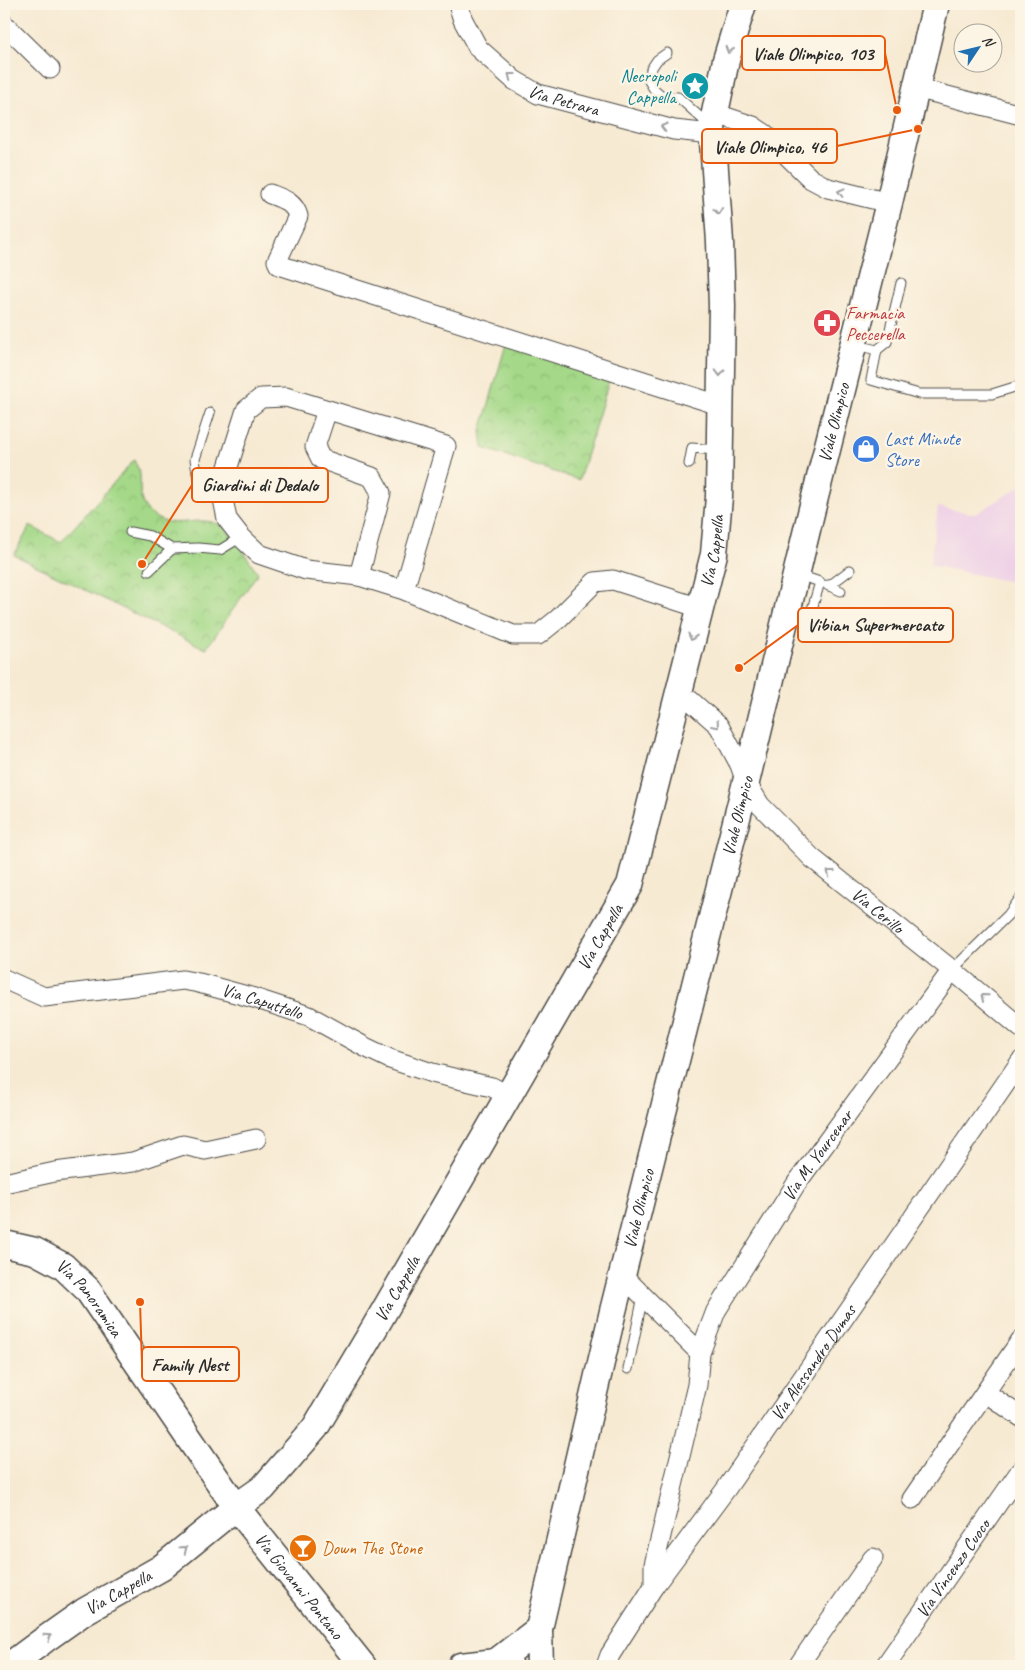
<svg xmlns="http://www.w3.org/2000/svg" width="1025" height="1670" font-family="Caveat,sans-serif">
<defs>
<pattern id="park-crowns" width="20" height="18" patternUnits="userSpaceOnUse" patternTransform="scale(1.25)"><rect width="20" height="18" fill="#a5d989"/><path d="M2 6a3 3 0 1 1 6 0M12 15a3 3 0 1 1 6 0" fill="none" stroke="#8eba76"/></pattern>
</defs>
<rect width="100%" height="100%" fill="#fcf5e5"/>
<filter id="ink" filterUnits="userSpaceOnUse"><feTurbulence type="fractalNoise" baseFrequency=".02" numOctaves="2"/><feDisplacementMap in="SourceGraphic" scale="10" xChannelSelector="R" yChannelSelector="G"/><feConvolveMatrix kernelMatrix="1 2 1 2 8 2 1 2 1" color-interpolation-filters="sRGB"/></filter>
<filter id="wash" filterUnits="userSpaceOnUse"><feTurbulence type="fractalNoise" baseFrequency=".0096" numOctaves="4" result="noise"/><feDisplacementMap in="SourceGraphic" scale="20" xChannelSelector="R" yChannelSelector="G"/><feGaussianBlur stdDeviation="1.12" result="paint"/><feColorMatrix in="noise" values="0 0 0 0 0 0 0 0 0 0 0 0 0 0 0 0 0 1.4 0 .05"/><feComposite in="paint" operator="in"/></filter>
<g filter="url(#wash)">
<rect width="100%" height="100%" fill="#f7ead3"/>
<polygon fill="#eed0e7" points="1021,486 1021,584 930,565 938,507 976,514"/>
<g fill="url(#park-crowns)" stroke="#68825a">
<polygon points="508,337 611,374 579,480 483,448 481,431"/>
<path d="M134 460C136 465 139 469 140 474 141 486 138 497 145 507 166 538 200 510 223 527 234 536 249 560 258 573L206 649 14 555 30 526 61 542Z"/>
</g>
</g>
<g filter="url(#ink)">
<g fill="none" stroke-linecap="round" stroke-linejoin="round">
<defs>
<g id="lane">
<polyline points="667,53 657,60 651,69 649,81 654,89 662,96 678,97 710,126"/>
<polyline points="856,345 877,350 887,342 901,283"/>
<polyline points="877,350 871,380 919,394 992,394 1021,385"/>
<polyline points="210,413 195,459 197,473 210,496 223,501"/>
<polyline points="689,464 692,448 716,450"/>
<polyline points="130,532 150,536 172,549 198,548 220,550 241,537"/>
<polyline points="149,571 172,549"/>
<polyline points="827,585 841,591"/>
<polyline points="829,586 850,570"/>
<polyline points="788,618 808,623 820,582 799,575"/>
<polyline points="952,970 1008,915 1021,897"/>
<polyline points="628,1369 643,1296"/>
</g>
<g id="street">
<path id="s1" d="M458 4 463 20 478 48 514 80 538 94 674 130 712 134"/>
<polyline points="4,24 50,69"/>
<polyline points="916,88 1021,115"/>
<polyline points="714,113 753,126 765,134 811,179 828,188 889,203"/>
<path d="M270 194C283 199 294 202 298 216L277 261 279 265 719 405"/>
<polyline points="327,410 315,447 321,459 372,477 381,493 359,576"/>
<polyline points="404,590 446,446 286,397 261,398 246,410 221,489 227,519 241,537 259,554 306,570 359,576 404,590 513,635 538,635 558,619 595,582 613,580 700,608"/>
<path id="s2" d="M677 696 691 701 719 726 740 765 746 782 760 805 812 858 952 970 1021 1028"/>
<path id="s3" d="M4 979 44 997 183 980 199 983 254 998 309 1016 365 1047 390 1059 432 1073 492 1087 509 1096"/>
<polyline points="4,1183 55,1172 133,1162 183,1145 205,1150 256,1139"/>
<polyline points="622,1275 700,1353"/>
<polyline points="986,1393 1021,1417"/>
<polyline points="912,1499 1021,1340"/>
<path id="s4" d="M654 1586V1565L697 1385 700 1353 716 1311 796 1184 952 970"/>
<path id="s5" d="M606 1666 610 1655 654 1586 726 1489 1021 1061"/>
<polyline points="798,1666 873,1558"/>
<path id="s6" d="M885 1666 1021 1470"/>
</g>
<g id="secondary">
<path id="s7" d="M4 1244 35 1251 63 1266 87 1289 236 1507 363 1666"/>
<polyline points="496,1662 539,1629"/>
<path id="s8" d="M9 1666 44 1640 85 1611 161 1568 236 1507 263 1488 315 1428 375 1327 630 885 714 554 719 497 722 306 720 242 712 127 726 60 743 4"/>
<polyline points="461,1666 496,1662 510,1666"/>
<path id="s9" d="M540 1666 539 1629 613 1311 746 782 811 513 889 203 936 4"/>
</g>
</defs>
<use href="#lane" stroke="#4a4844" stroke-width="11"/>
<use href="#street" stroke="#4a4844" stroke-width="21"/>
<use href="#secondary" stroke="#4a4844" stroke-width="29"/>
<use href="#lane" stroke="#fff" stroke-width="9"/>
<use href="#street" stroke="#fff" stroke-width="19"/>
<use href="#secondary" stroke="#fff" stroke-width="26"/>
</g>
<defs><path id="oneway-chevron" d="M-2-3.5L2.5 0L-2 3.5" fill="none" stroke-width="1.6" stroke-linecap="round" stroke-linejoin="round" transform="scale(1.25)"/></defs>
<g stroke="#a0a0a0">
<use href="#oneway-chevron" transform="translate(729 50) rotate(107)"/>
<use href="#oneway-chevron" transform="translate(511 76) rotate(-142)"/>
<use href="#oneway-chevron" transform="translate(664 127) rotate(-166)"/>
<use href="#oneway-chevron" transform="translate(841 192) rotate(-166)"/>
<use href="#oneway-chevron" transform="translate(718 211) rotate(85)"/>
<use href="#oneway-chevron" transform="translate(720 373) rotate(91)"/>
<use href="#oneway-chevron" transform="translate(692 637) rotate(104)"/>
<use href="#oneway-chevron" transform="translate(716 725) rotate(49)"/>
<use href="#oneway-chevron" transform="translate(830 873) rotate(-142)"/>
<use href="#oneway-chevron" transform="translate(984 997) rotate(-140)"/>
<use href="#oneway-chevron" transform="translate(184 1549) rotate(-39)"/>
<use href="#oneway-chevron" transform="translate(48 1637) rotate(-34)"/>
</g>
</g>
<defs>
<symbol id="sight-disc" viewBox="-11 -11 22 22"><circle r="9.5" fill="#0f9aa8" stroke="#fcf5e5"/><path d="M0-6L1.8-2.2L6-1.7L2.9 1.2L3.7 5.4L0 3.3L-3.7 5.4L-2.9 1.2L-6-1.7L-1.8-2.2Z" fill="#fff"/></symbol>
<symbol id="pharmacy-disc" viewBox="-11 -11 22 22"><circle r="9.5" fill="#e0444e" stroke="#fcf5e5"/><path d="M-2-6h4v4h4v4h-4v4h-4v-4h-4v-4h4Z" fill="#fff"/></symbol>
<symbol id="shop-disc" viewBox="-11 -11 22 22"><circle r="9.5" fill="#3f7fe0" stroke="#fcf5e5"/><path d="M-5-2.5h2.3a2.7 3.5 0 0 1 5.4 0H5L5.5 6h-11ZM-1.5-2.5h3a1.5 2.3 0 0 0-3 0Z" fill="#fff"/></symbol>
<symbol id="bar-disc" viewBox="-11 -11 22 22"><circle r="9.5" fill="#e8710a" stroke="#fcf5e5"/><path d="M-6-5H6L.8 .8V4.5H3.5V6h-7V4.5H-.8V.8Z" fill="#fff"/></symbol>
</defs>
<g fill-rule="evenodd">
<use href="#sight-disc" x="679" y="70" width="32" height="32"/>
<use href="#pharmacy-disc" x="811" y="307" width="32" height="32"/>
<use href="#shop-disc" x="850" y="433" width="32" height="32"/>
<use href="#bar-disc" x="287" y="1532" width="32" height="32"/>
</g>
<g text-anchor="middle" dominant-baseline="central" stroke-width="5" stroke-linejoin="round" paint-order="stroke">
<g font-size="18" fill="#0d838f" stroke="#fcf5e5" text-anchor="end">
<text x="676" y="76">Necropoli<tspan x="676" dy="21">Cappella</tspan></text>
</g>
<g font-size="18" fill="#2b2b2b" stroke="#fcf5e5">
<text stroke="none"><textPath href="#s1" startOffset="151">Via Petrara</textPath></text>
<text stroke="none"><textPath href="#s9" startOffset="1279">Viale Olimpico</textPath></text>
<text stroke="none"><textPath href="#s8" startOffset="1362">Via Cappella</textPath></text>
<text stroke="none"><textPath href="#s9" startOffset="874">Viale Olimpico</textPath></text>
<text stroke="none"><textPath href="#s2" startOffset="300">Via Cerillo</textPath></text>
<text stroke="none"><textPath href="#s8" startOffset="958">Via Cappella</textPath></text>
<text stroke="none"><textPath href="#s3" startOffset="266">Via Caputtello</textPath></text>
<text stroke="none"><textPath href="#s4" startOffset="469">Via M. Yourcenar</textPath></text>
<text stroke="none"><textPath href="#s9" startOffset="469">Viale Olimpico</textPath></text>
<text stroke="none"><textPath href="#s8" startOffset="552">Via Cappella</textPath></text>
<text stroke="none"><textPath href="#s7" startOffset="105">Via Panoramica</textPath></text>
<text stroke="none"><textPath href="#s5" startOffset="368">Via Alessandro Dumas</textPath></text>
<text stroke="none"><textPath href="#s6" startOffset="119">Via Vincenzo Cuoco</textPath></text>
<text stroke="none"><textPath href="#s7" startOffset="462">Via Giovanni Pontano</textPath></text>
<text stroke="none"><textPath href="#s8" startOffset="132">Via Cappella</textPath></text>
</g>
<g font-size="18" fill="#be3a42" stroke="#fcf5e5" text-anchor="start">
<text x="846" y="313">Farmacia<tspan x="846" dy="21">Peccerella</tspan></text>
</g>
<g font-size="18" fill="#366cbe" stroke="#fcf5e5" text-anchor="start">
<text x="885" y="439">Last Minute<tspan x="885" dy="21">Store</tspan></text>
</g>
<g font-size="18" fill="#c56008" stroke="#fcf5e5" text-anchor="start">
<text x="322" y="1548">Down The Stone</text>
</g>
</g>
<path fill="none" stroke="#e8590c" stroke-width="2" d="M897 110L885 53M918 129L837 146M142 564L192 485M739 668L798 625M140 1302L142 1364"/>
<g fill="#e8590c" stroke="#fcf5e5" stroke-width="2">
<circle cx="897" cy="110" r="5"/>
<circle cx="918" cy="129" r="5"/>
<circle cx="142" cy="564" r="5"/>
<circle cx="739" cy="668" r="5"/>
<circle cx="140" cy="1302" r="5"/>
</g>
<g fill="#fcf5e5" stroke="#e8590c" stroke-width="2">
<rect x="742" y="36" width="143" height="34" rx="5"/>
<rect x="702" y="129" width="135" height="34" rx="5"/>
<rect x="192" y="468" width="136" height="34" rx="5"/>
<rect x="798" y="608" width="155" height="34" rx="5"/>
<rect x="142" y="1347" width="97" height="34" rx="5"/>
</g>
<g font-size="19" text-anchor="middle" font-weight="bold" fill="#2b2b2b">
<text x="813" y="60">Viale Olimpico, 103</text>
<text x="770" y="153">Viale Olimpico, 46</text>
<text x="260" y="491">Giardini di Dedalo</text>
<text x="875" y="631">Vibian Supermercato</text>
<text x="190" y="1371">Family Nest</text>
</g>
<rect width="1025" height="1670" fill="none" stroke="#fcf5e5" stroke-width="20"/>
<g transform="translate(978 48) rotate(55)"><circle r="24" fill="#fcf5e5" stroke="#a8a49b"/>
<path d="M0-4L9 19L0 12L-9 19Z" fill="#1f6fb2"/>
<text y="-8" font-size="14" font-weight="bold" text-anchor="middle" fill="#2b2b2b">N</text>
</g>
</svg>
